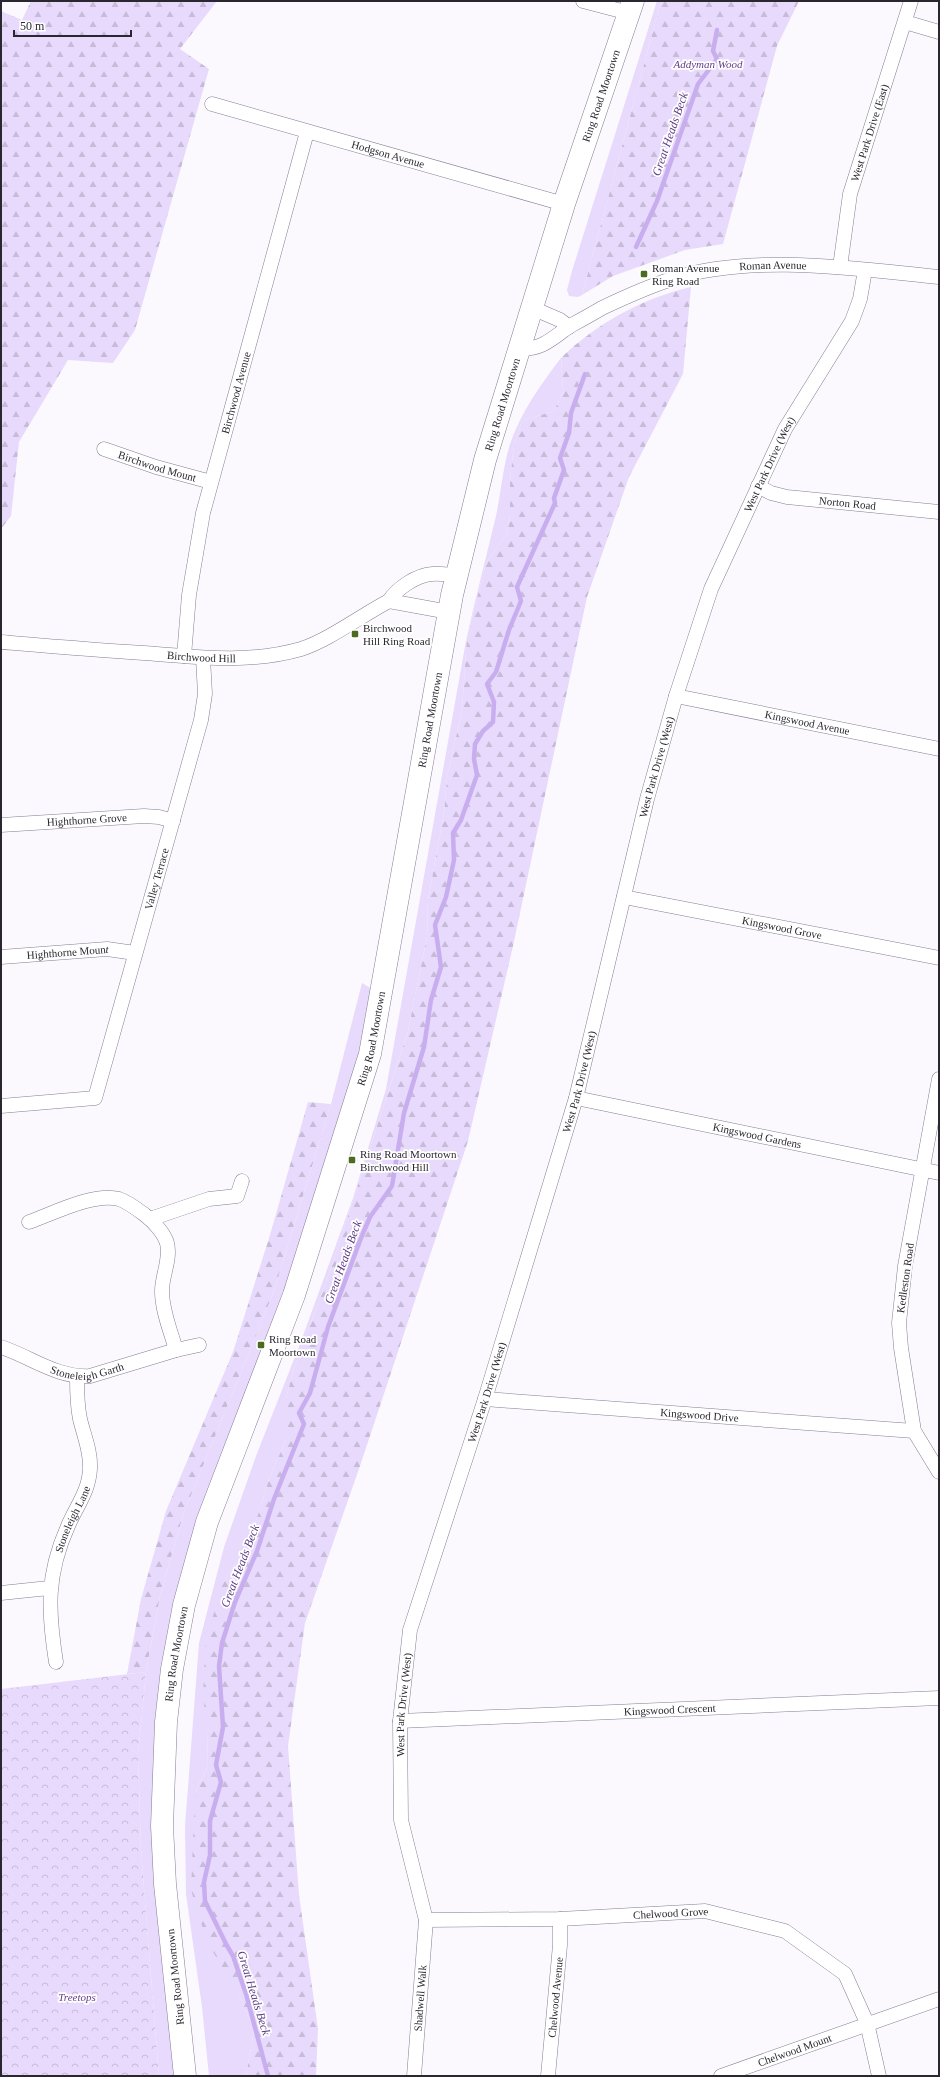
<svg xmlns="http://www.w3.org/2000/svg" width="940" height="2077" font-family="Georgia,serif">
<defs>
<pattern id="forest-firs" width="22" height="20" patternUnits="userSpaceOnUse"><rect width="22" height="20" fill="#e8dafc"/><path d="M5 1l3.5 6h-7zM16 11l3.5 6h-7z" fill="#c7bbd8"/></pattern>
<pattern id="park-crowns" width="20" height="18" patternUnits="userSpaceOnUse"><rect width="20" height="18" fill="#e8dafc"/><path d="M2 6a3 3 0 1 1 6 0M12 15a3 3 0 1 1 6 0" fill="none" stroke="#c7bbd8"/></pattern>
</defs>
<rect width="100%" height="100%" fill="#fbf9fe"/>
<g fill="#e8dafc">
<polygon points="657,1 661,1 582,295 578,297 569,296 567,290 572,271"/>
<path d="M561 358 563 392 554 411 522 421 514 444 510 480V516L507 534 486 563 467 637 462 710 447 777 444 813 428 900 427 937 408 1031 330 1271 295 1365 286 1398V1440L270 1476 250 1540 223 1583 207 1730 208 1766 195 1792 238 1993 254 2030 246 2076H209L202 2007 186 1894 185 1826 199 1643 224 1547 256 1456 300 1344 353 1198 386 1089 466 641C475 599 486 558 496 516 501 492 503 467 510 444 521 412 541 384 561 358Z"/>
<polygon points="362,983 372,989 362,1041 344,1109 314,1205 166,1647 176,2076 159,2076 141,1851 138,1754 146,1672 160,1596 183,1515 274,1291 331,1104"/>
</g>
<g fill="url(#forest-firs)">
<polygon points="31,1 217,1 180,49 209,69 135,330 113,363 68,360 19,442 11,516 1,529 1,11 22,20"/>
<polygon points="661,1 799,1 777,46 723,244 685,250 613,276 582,295"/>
<path d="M691 287 683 374 629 477 587 597 513 946 468 1141 360 1466 305 1623 288 1746 299 1895 318 2029 316 2076H246L254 2030 238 1993 207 1942 191 1890 195 1792 208 1766 207 1730 203 1694 206 1639 223 1583 250 1540 270 1476 286 1440V1398L295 1365 330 1271 408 1031 427 937 428 900 444 813 447 777 462 710 467 637 486 563 507 534 510 516V480L514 444 522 421 554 411 563 392 561 358C597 323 643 298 691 287Z"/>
<polygon points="308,1102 331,1104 274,1291 183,1515 160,1596 146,1672 127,1674 141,1599 166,1511 233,1352 270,1235"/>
</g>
<polygon fill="url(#park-crowns)" points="146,1672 138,1754 141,1851 159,2076 1,2076 1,1689"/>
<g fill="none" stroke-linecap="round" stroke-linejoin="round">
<g stroke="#c9aeef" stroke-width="4.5">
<polyline points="636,247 657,201 698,84 717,59 713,51 717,30"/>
<polyline points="268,2076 246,1994 233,1956 226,1944 205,1901 204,1882 210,1855 210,1821 221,1782 216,1765 223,1727 219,1666 222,1643 235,1602 257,1551 274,1499 304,1424 299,1413 310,1393 328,1327 361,1238 370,1217 392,1186 404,1113 424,1047 431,1000 441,967 435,925 446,897 454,860 453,833 461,820 477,775 474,759 475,744 483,731 493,722 494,702 487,684 496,672 509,630 521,601 517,587 555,503 554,498 564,470 560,458 569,433 571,413 585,374"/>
</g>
<defs>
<g id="street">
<polyline points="583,1 629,13"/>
<polyline points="905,22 939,32"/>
<path id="s1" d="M212 104 564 204"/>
<path id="s2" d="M840 267 850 194 911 1"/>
<polyline points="532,308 560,320 569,327"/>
<path id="s3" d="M520 349C544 349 552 338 570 326 581 320 592 314 602 308 623 298 650 286 672 279 751 253 857 269 939 277"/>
<path id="s4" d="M104 449 156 467 211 482"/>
<path id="s5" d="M758 486 771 493 787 497 939 512"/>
<polyline points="389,601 449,612"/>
<path id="s6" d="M1 642C49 646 96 650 144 653 196 657 249 664 301 649 329 640 362 615 389 601 397 588 417 575 432 574 440 573 449 575 457 575"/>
<path id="s7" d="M184 656 189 595 203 513 307 132"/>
<path id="s8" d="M676 696 939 749"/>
<path id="s9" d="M1 825 144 816 159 817 173 821"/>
<path id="s10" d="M624 897 939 958"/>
<path id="s11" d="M1 957 107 949 135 953"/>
<polyline points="939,1079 905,1266 899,1323 901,1348 914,1431 939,1472"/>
<path id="s12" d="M576 1098 939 1173"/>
<path id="s13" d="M1 1106 95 1098 201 720 205 694 203 658"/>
<polyline points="150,1219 209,1199 237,1196 242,1181"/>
<path d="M29 1222C52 1214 94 1192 119 1199 128 1202 137 1209 145 1215 153 1221 164 1233 167 1243 171 1259 162 1275 162 1291 162 1311 171 1332 176 1350"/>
<path id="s14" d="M1 1347C31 1357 57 1378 90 1376L176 1350 199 1345"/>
<path id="s15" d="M485 1399 914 1431"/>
<polyline points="1,1593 49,1588"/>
<path id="s16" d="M56 1662C48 1611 46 1575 68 1526 76 1507 89 1491 90 1469 91 1451 84 1436 80 1419 77 1405 77 1391 77 1377"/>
<path id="s17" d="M400 1721 939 1698"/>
<path id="s18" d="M426 1920 560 1919 705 1911 785 1931 845 1974 867 2023 879 2076"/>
<path id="s19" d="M414 2076 426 1920 401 1820 400 1721 410 1630 485 1399 576 1098 647 799 676 696 711 589 785 429 852 321 860 299 865 270"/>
<path id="s20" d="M548 2076 560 1945V1919"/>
<path id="s21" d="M721 2076 939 1999"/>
</g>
<g id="highway">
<path id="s22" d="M185 2076 165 1884 162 1826 166 1722 172 1669 184 1605 207 1522 294 1295 370 1054 452 595 485 460 564 204 633 1"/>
</g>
</defs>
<use href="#street" stroke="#867d94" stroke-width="15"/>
<use href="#highway" stroke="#867d94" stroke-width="23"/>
<use href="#street" stroke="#fff" stroke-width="14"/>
<use href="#highway" stroke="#fff" stroke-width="22"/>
</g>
<g fill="#4b6b21" stroke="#fff" stroke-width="1.5">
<rect x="640" y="270" width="8" height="8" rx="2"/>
<rect x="351" y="630" width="8" height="8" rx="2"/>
<rect x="348" y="1156" width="8" height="8" rx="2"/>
<rect x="257" y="1341" width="8" height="8" rx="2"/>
</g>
<g text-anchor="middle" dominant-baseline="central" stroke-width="3.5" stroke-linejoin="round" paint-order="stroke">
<g font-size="11" font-style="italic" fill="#623d8a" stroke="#fff">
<text x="708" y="64">Addyman Wood</text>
<text x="77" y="1997">Treetops</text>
</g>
<g font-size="11" fill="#2a2730" stroke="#fff">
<text stroke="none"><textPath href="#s22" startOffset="2043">Ring Road Moortown</textPath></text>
<text stroke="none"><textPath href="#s2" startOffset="138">West Park Drive (East)</textPath></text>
<text stroke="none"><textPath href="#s1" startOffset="183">Hodgson Avenue</textPath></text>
<text stroke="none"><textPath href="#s3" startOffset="271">Roman Avenue</textPath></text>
<text stroke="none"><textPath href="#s7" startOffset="269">Birchwood Avenue</textPath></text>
<text stroke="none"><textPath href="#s22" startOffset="1719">Ring Road Moortown</textPath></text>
<text stroke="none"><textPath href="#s19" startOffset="1672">West Park Drive (West)</textPath></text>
<text stroke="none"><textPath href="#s4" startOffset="56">Birchwood Mount</textPath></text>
<text stroke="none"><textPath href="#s5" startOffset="92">Norton Road</textPath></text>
<text stroke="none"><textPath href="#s6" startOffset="201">Birchwood Hill</textPath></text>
<text stroke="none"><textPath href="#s22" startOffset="1395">Ring Road Moortown</textPath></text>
<text stroke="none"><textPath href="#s8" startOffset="134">Kingswood Avenue</textPath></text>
<text stroke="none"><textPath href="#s19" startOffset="1348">West Park Drive (West)</textPath></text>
<text stroke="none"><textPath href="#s9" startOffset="86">Highthorne Grove</textPath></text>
<text stroke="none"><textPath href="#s13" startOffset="322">Valley Terrace</textPath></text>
<text stroke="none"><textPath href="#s10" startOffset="161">Kingswood Grove</textPath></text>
<text stroke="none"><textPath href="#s11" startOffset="67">Highthorne Mount</textPath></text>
<text stroke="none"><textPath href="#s22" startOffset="1071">Ring Road Moortown</textPath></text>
<text stroke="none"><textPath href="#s19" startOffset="1024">West Park Drive (West)</textPath></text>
<text stroke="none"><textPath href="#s12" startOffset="185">Kingswood Gardens</textPath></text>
<text transform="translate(905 1278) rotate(-82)">Kedleston Road</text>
<text stroke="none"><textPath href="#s14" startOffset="92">Stoneleigh Garth</textPath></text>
<text stroke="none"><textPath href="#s19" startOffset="700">West Park Drive (West)</textPath></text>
<text stroke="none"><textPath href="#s15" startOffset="215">Kingswood Drive</textPath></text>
<text stroke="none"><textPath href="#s16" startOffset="147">Stoneleigh Lane</textPath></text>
<text stroke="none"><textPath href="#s22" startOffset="424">Ring Road Moortown</textPath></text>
<text stroke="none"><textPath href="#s19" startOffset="375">West Park Drive (West)</textPath></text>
<text stroke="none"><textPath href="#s17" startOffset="270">Kingswood Crescent</textPath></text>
<text stroke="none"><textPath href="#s18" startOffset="245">Chelwood Grove</textPath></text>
<text transform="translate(175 1977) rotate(-96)">Ring Road Moortown</text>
<text stroke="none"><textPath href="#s19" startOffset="78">Shadwell Walk</textPath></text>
<text stroke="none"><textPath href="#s20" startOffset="79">Chelwood Avenue</textPath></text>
<text stroke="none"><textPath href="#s21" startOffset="78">Chelwood Mount</textPath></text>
</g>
<g font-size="11" fill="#2a2730" stroke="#fff" text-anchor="start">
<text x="652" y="268">Roman Avenue<tspan x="652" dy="13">Ring Road</tspan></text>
<text x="363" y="628">Birchwood<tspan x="363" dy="13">Hill Ring Road</tspan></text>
<text x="360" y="1154">Ring Road Moortown<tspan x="360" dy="13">Birchwood Hill</tspan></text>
<text x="269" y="1339">Ring Road<tspan x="269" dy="13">Moortown</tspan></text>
</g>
<g font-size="12" font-style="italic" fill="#5e3a86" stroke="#fff">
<text transform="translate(670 134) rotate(-71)">Great Heads Beck</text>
<text transform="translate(343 1262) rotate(-70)">Great Heads Beck</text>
<text transform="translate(240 1566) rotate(-69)">Great Heads Beck</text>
<text transform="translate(254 1993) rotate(73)">Great Heads Beck</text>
</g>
</g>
<rect width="940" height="2077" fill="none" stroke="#2a2730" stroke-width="4"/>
<path d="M14 30v6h117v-6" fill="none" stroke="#2a2730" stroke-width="2"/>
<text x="20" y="30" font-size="12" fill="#2a2730" stroke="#ffffff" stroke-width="3" paint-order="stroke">50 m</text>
</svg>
